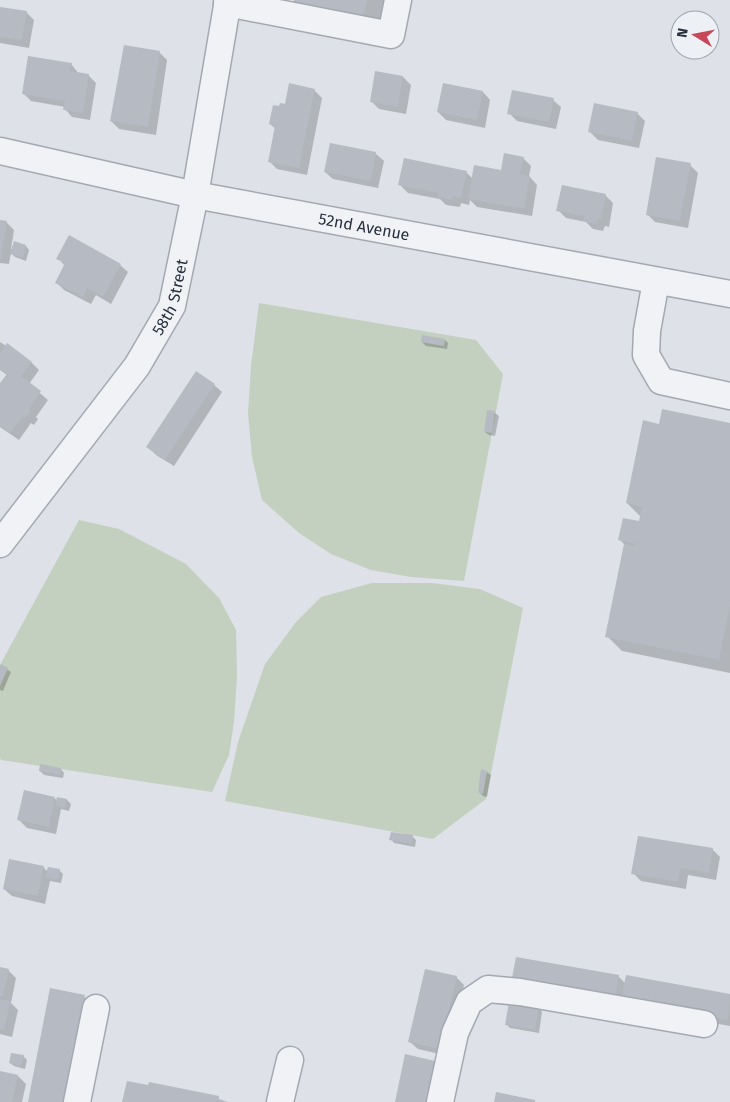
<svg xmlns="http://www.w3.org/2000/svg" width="730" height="1102" font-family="'Fira Sans',sans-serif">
<rect width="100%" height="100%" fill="#dee1e7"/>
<g fill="#c3d0bf">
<polygon points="259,303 476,340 503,374 464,581 411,577 371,570 331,554 299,533 262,500 252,457 248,413 251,366"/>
<polygon points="79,520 119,529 186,564 219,598 236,630 237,676 234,722 229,755 212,792 1,760 0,758 0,665"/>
<polygon points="372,583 432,583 480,589 523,608 486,799 433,839 225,801 238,742 265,664 296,622 321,597"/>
</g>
<g fill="#0003">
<polygon points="296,0 384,0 376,43"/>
<polygon points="0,8 26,12 34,20 29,48 0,43"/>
<polygon points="159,52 167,60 156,135 119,129 111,121"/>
<polygon points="71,64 79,74 88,75 96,83 90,120 72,117 65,109 65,107 31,101 23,93"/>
<polygon points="403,77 411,85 406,114 379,109 371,101"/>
<polygon points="314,90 322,98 307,175 277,169 269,161 276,129 270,124 286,105"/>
<polygon points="483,92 490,100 485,128 446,120 438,112"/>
<polygon points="553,100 561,107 556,129 517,121 509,113"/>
<polygon points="637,113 645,121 639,148 598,140 590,132"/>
<polygon points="331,144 376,154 384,161 378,188 333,179 325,172"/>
<polygon points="523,158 531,166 529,176 537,185 532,216 477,207 470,200 469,205 461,203 460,207 446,205 440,199 408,193 400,185 466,172 473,179 502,171"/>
<polygon points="690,165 698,173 688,228 655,222 647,214"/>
<polygon points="605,195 613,203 609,227 605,226 603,231 593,229 586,222 566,218 558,210"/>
<polygon points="0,221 6,222 14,230 11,249 26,246 29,250 26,261 15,257 11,253 9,264 0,263"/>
<polygon points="58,258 120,265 128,272 111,304 96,295 91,304 64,290 56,282 65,266"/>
<polygon points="445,340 448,343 447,349 426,346 422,342"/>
<polygon points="0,342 31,362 39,370 29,384 48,400 36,417 38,419 34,425 31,423 19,440 0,427 0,385 7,375 0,370"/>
<polygon points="214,385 222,392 174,466 156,455 148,447"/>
<polygon points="488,411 495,413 499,416 495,436 489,435 485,432"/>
<polygon points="730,424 730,673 622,651 607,636 625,545 620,540 640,522 641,517 627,503"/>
<polygon points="1,666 11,672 3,691 0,690 0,669"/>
<polygon points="61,769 64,773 63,778 44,775 40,771"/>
<polygon points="487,772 491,775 487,797 483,796 479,792"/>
<polygon points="54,798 58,801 58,798 67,800 71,804 69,811 61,809 56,834 27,828 19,820"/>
<polygon points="413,837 416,840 415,847 394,843 391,839"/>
<polygon points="712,849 720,857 716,880 688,875 686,889 641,881 633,873"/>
<polygon points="43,867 48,872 59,870 63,874 61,883 50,881 45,904 12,896 4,889"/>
<polygon points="0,968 8,970 16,978 11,1003 18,1010 12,1037 0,1034"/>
<polygon points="618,976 626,984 627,976 730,995 730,1026 630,1008 520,990"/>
<polygon points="456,977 464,985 448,1056 418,1049 410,1042"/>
<polygon points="84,997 96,1008 77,1102 29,1102"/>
<polygon points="539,1008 542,1012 539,1033 510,1028 507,1025"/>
<polygon points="23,1056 27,1060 25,1069 14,1066 10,1063"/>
<polygon points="435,1062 443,1070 436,1102 396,1102"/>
<polygon points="0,1072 18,1076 26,1084 22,1102 0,1102"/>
</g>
<g fill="#b5bac3">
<polygon points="294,0 367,0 361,29 291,15"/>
<polygon points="0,7 27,11 22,40 0,37"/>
<polygon points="124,45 160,51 148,127 110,121"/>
<polygon points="28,56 72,63 70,71 89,74 83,113 63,110 65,101 22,94"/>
<polygon points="375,71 403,76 398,107 370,102"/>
<polygon points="289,83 315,89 299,168 268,162 275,126 269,124 273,105 279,106 280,103 285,104"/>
<polygon points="443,83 483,91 477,120 437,112"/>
<polygon points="512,90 554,98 549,122 507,114"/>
<polygon points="594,103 638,112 632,141 588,132"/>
<polygon points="330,143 376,152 371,181 324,172"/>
<polygon points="504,153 524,157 520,174 530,176 524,209 468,199 474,165 501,170"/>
<polygon points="656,157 691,163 680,221 646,215"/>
<polygon points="404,158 467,171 461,198 453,196 452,200 437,197 438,193 398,185"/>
<polygon points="562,185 606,194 601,219 597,219 596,224 583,221 584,216 556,211"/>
<polygon points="0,220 7,221 1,259 0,259"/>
<polygon points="69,235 121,264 103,297 87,288 83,297 55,283 65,263 56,259"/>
<polygon points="14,241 26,245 23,258 10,254"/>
<polygon points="422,335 445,339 444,346 421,342"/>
<polygon points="7,343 32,362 21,376 41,391 29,409 31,411 25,418 23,416 10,433 0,426 0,383 7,374 0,369 0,353"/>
<polygon points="196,371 215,384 165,460 146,447"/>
<polygon points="662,409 730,423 730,606 719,660 605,637 624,544 634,546 635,544 618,540 623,518 639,521 642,507 626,503 643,420 659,424"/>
<polygon points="487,410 495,411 492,433 484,432"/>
<polygon points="1,664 8,668 0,686 0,666"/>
<polygon points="40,764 61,768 60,775 39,771"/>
<polygon points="481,769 487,771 483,794 478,792"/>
<polygon points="24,790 55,797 49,827 17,820"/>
<polygon points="57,797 67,799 65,808 55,806"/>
<polygon points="391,832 413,835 412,844 389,840"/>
<polygon points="638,836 713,848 709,873 681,868 678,882 631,874"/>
<polygon points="9,859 44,866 38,896 3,889"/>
<polygon points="48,867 60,869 58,880 45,877"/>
<polygon points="516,957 619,975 615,1001 511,983"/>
<polygon points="0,967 9,969 3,996 0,996"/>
<polygon points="425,969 457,976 440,1049 408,1042"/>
<polygon points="626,975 730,994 728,1020 621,1000"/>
<polygon points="50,988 85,995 63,1102 28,1102"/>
<polygon points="0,999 11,1001 4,1029 0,1029"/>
<polygon points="509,1002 539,1007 535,1030 505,1025"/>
<polygon points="11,1053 24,1055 21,1066 9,1063"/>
<polygon points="405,1054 435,1061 426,1102 395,1102"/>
<polygon points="0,1071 18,1075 12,1102 0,1102"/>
<polygon points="127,1081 148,1085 149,1082 219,1096 219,1099 228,1102 122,1102"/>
<polygon points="496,1092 535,1100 535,1102 494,1102"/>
</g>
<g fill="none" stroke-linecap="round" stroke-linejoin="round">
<defs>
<g id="minor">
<polyline points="227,3 391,35 398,0"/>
<path id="s1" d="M0 151 195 195 730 294"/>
<polyline points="656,281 647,331 646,355 661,381 730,396"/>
<path id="s2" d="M0 544 137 366 172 306 195 195 228 0"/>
<polyline points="77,1102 96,1008"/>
<polyline points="280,1102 290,1060"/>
<polyline points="440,1102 455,1033 469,1002 488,989 520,992 704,1024"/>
</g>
</defs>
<use href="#minor" stroke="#a4a8b1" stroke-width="29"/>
<use href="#minor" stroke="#f0f2f5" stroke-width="26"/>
</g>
<g text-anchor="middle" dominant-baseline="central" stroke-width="4.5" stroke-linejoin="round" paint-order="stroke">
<g font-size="16" fill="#282f3d" stroke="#edf0f4">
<text stroke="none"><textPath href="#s1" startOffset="372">52nd Avenue</textPath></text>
<text stroke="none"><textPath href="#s2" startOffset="302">58th Street</textPath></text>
</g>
</g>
<g transform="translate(695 35) rotate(280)"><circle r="24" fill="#edf0f4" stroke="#9ea3ab"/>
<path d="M0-4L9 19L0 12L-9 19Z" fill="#c64858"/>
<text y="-8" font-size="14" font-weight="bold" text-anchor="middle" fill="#282f3d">N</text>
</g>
</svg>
